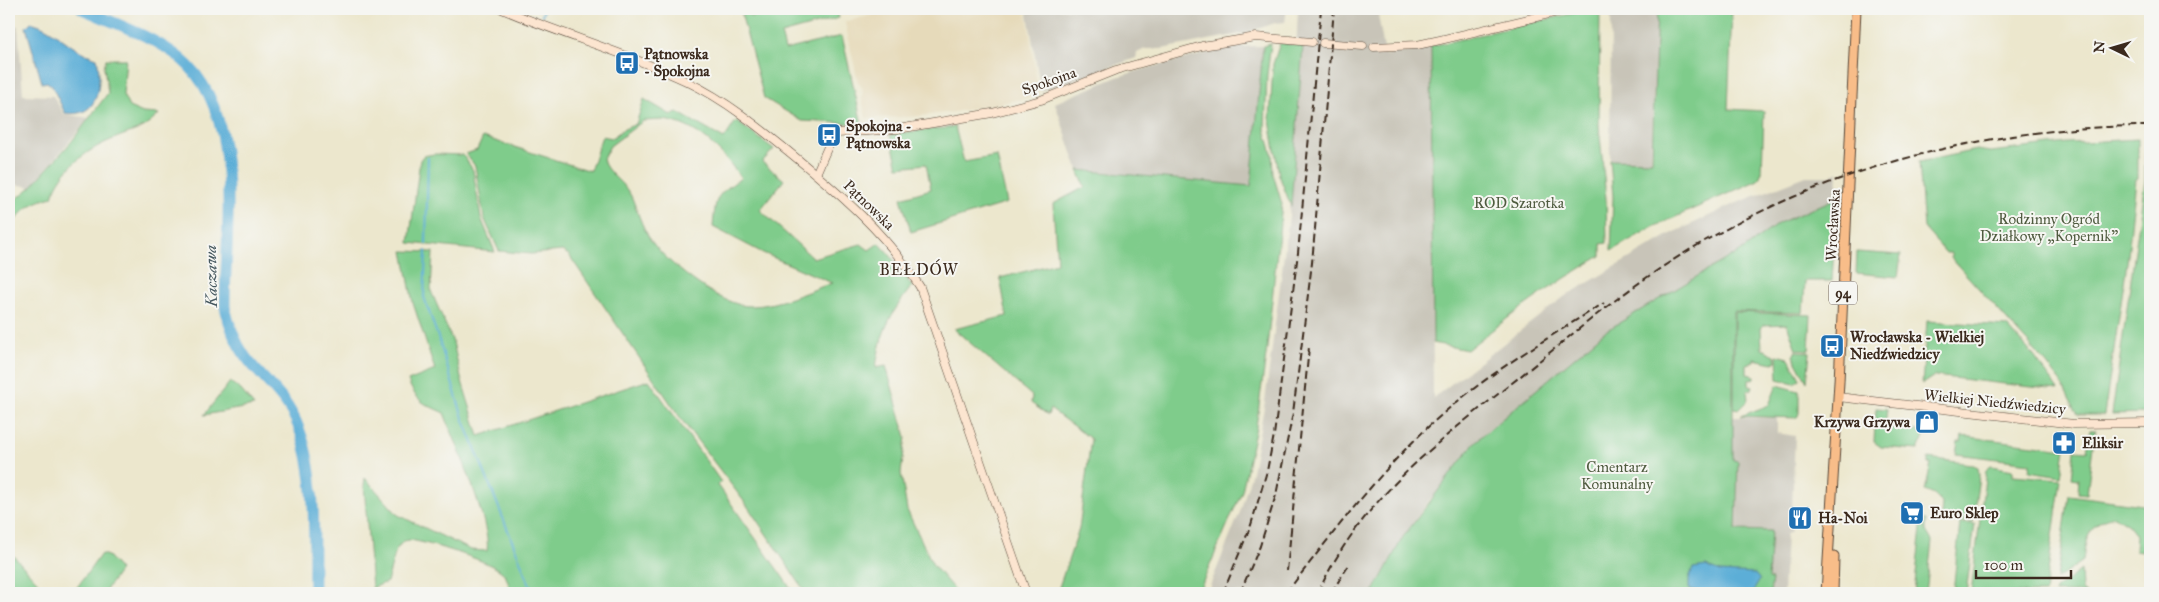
<svg xmlns="http://www.w3.org/2000/svg" width="2159" height="602" font-family="'IM FELL Great Primer',serif">
<rect width="100%" height="100%" fill="#f6f6f2"/>
<filter id="ink" filterUnits="userSpaceOnUse"><feTurbulence type="fractalNoise" baseFrequency=".02" numOctaves="2"/><feDisplacementMap in="SourceGraphic" scale="10" xChannelSelector="R" yChannelSelector="G"/><feConvolveMatrix kernelMatrix="1 2 1 2 8 2 1 2 1" color-interpolation-filters="sRGB"/></filter>
<filter id="wash" filterUnits="userSpaceOnUse"><feTurbulence type="fractalNoise" baseFrequency=".0096" numOctaves="4" result="noise"/><feDisplacementMap in="SourceGraphic" scale="20" xChannelSelector="R" yChannelSelector="G"/><feGaussianBlur stdDeviation="1.12" result="paint"/><feColorMatrix in="noise" values="0 0 0 0 0 0 0 0 0 0 0 0 0 0 0 0 0 1.4 0 .05"/><feComposite in="paint" operator="in"/></filter>
<g filter="url(#wash)">
<rect width="100%" height="100%" fill="#ece7cd"/>
<polygon fill="#e6daba" points="895,9 1026,9 1039,96 953,112 911,117 866,118 862,98 863,89 858,82 845,22"/>
<g fill="#c8c4b8">
<polygon points="1027,9 1287,9 1285,22 1275,23 1245,33 1162,49 1145,49 1137,53 1136,58 1041,91"/>
<polygon points="1298,9 1377,9 1385,55 1431,46 1433,398 1564,297 1669,235 1732,205 1806,176 1831,176 1838,171 1837,198 1779,223 1763,235 1430,499 1403,537 1373,593 1207,593 1240,512 1252,472 1265,402 1289,216"/>
<polygon points="1611,9 1657,9 1651,161 1610,160"/>
<polygon points="9,25 18,26 23,95 53,96 64,114 89,118 31,187 9,183"/>
<polygon points="1263,46 1251,186 1078,170 1055,103 1117,77 1155,66 1233,47"/>
<polygon points="1733,417 1777,418 1777,433 1795,436 1791,531 1786,535 1783,593 1770,593 1772,580 1768,579 1736,530 1738,461 1733,461"/>
</g>
<g fill="#7fcc8b" stroke="#5d7b54" fill-rule="evenodd">
<polygon points="740,9 747,9 750,17 775,9 837,9 839,18 781,34 785,50 842,36 862,124 802,121 764,98"/>
<path d="M1592 9H1600L1599 125 1606 199 1607 243 1601 244V256C1553 284 1510 315 1467 350L1433 343 1431 46Z"/>
<polygon points="1657,9 1732,9 1728,109 1764,111 1762,172 1758,180 1651,228 1611,251 1613,197 1610,160 1652,161"/>
<polygon points="1280,43 1303,46 1291,206 1279,175 1270,120 1273,64"/>
<polygon points="1271,44 1267,75 1265,129 1272,154 1273,174 1282,204 1267,348 1256,427 1242,491 1198,593 1057,593 1079,529 1091,439 1050,409 1048,415 1031,403 1032,396 954,329 1007,316 1000,278 1057,263 1053,204 1085,187 1078,170 1251,186 1263,46"/>
<path d="M106 59H126L123 95 129 107 143 113 159 114C145 130 135 130 116 138 89 148 61 168 52 197 30 203 19 211 9 232V205L31 187 72 141 108 93 104 67Z"/>
<path d="M644 99 671 115 677 112 724 139 736 121 774 149 762 162 784 180 760 210 813 258 861 244 869 250 879 243 890 255 912 286C889 316 881 331 876 368L886 366 906 437 901 473 907 510 933 565 957 593H806L746 504 684 423 569 255 562 251 531 254 499 251 484 218 475 166 466 154 477 150 483 137 590 171 602 136 612 138 622 130 636 124ZM663 120C697 124 722 151 741 178 715 197 716 194 713 227L763 253 832 283C806 292 777 306 751 306 722 307 673 267 655 246 643 231 639 215 632 198 626 183 605 173 603 159L610 146 643 121Z"/>
<polygon points="955,127 964,162 997,156 1007,203 911,232 901,198 931,189 926,164 898,167 890,134"/>
<polygon points="2138,139 2138,178 2136,179 2128,256 2104,415 2078,415 2060,381 2047,364 1951,258 1951,253 1946,253 1924,228 1919,162 1976,150 1991,152 2067,143"/>
<polygon points="2150,150 2150,413 2112,414 2145,180 2145,154"/>
<polygon points="434,154 463,155 473,170 481,218 495,252 409,243 420,160 423,156"/>
<polygon points="1837,198 1832,281 1805,281 1803,313 1733,311 1733,460 1738,461 1736,530 1771,531 1768,579 1772,580 1770,593 1373,593 1403,537 1475,442 1604,332 1733,255 1733,257 1779,223"/>
<path d="M403 251 433 252 431 291 453 342 461 378 479 436 649 380 721 482 718 485 794 593H510C509 586 508 577 502 572 488 560 429 543 410 540L403 541 396 550 387 582 372 588 364 485 365 478 398 515 471 550 487 551C492 526 455 441 444 413 425 404 417 403 408 381L435 370 413 303Z"/>
<polygon points="1857,252 1901,255 1898,277 1856,273"/>
<polygon points="1734,312 1811,315 1809,350 1796,349 1787,324 1763,325 1761,329 1762,349 1775,355 1776,361 1773,363 1754,359 1754,362 1747,364 1747,374 1754,376 1754,378 1749,380 1749,385 1753,386 1752,389 1747,391 1748,400 1739,409 1734,408"/>
<polygon points="1927,321 2007,326 2034,356 2058,390 1934,376 1922,384"/>
<polygon points="1796,351 1810,352 1807,382 1793,356"/>
<polygon points="1777,355 1789,358 1800,379 1794,383 1778,379"/>
<polygon points="230,382 241,390 254,406 204,415"/>
<polygon points="1777,385 1799,391 1799,413 1797,418 1741,416 1769,405"/>
<polygon points="1876,408 1887,409 1885,427 1926,432 1918,450 1881,447 1874,442"/>
<polygon points="2090,430 2095,430 2087,494 2078,493 2079,479 2072,478 2075,450 2087,451"/>
<polygon points="1962,436 2065,449 2061,476 2029,471 2030,463 1956,454 1958,442 1961,442"/>
<polygon points="1928,458 1971,464 1978,467 1979,476 1973,522 1943,519 1941,516 1942,503 1934,495 1925,491 1931,464 1928,464"/>
<polygon points="1991,466 2013,470 2013,475 2061,479 2045,593 1971,593 1986,470"/>
<path d="M2069 495 2150 506V540L2144 537 2141 551 2135 550 2136 535 2128 525 2114 516C2088 523 2086 537 2083 561L2057 579Z"/>
<polygon points="1922,519 1926,520 1926,531 1932,541 1926,593 1914,593"/>
<polygon points="1960,523 1975,524 1966,593 1953,593"/>
<polygon points="9,551 46,591 62,589 59,593 9,593"/>
<polygon points="101,554 108,556 120,570 104,593 73,593"/>
<polygon points="2081,570 2082,590 2086,593 2055,593 2055,590"/>
</g>
<g fill="#5baed7" stroke="#4b6c7a">
<path d="M31 22C58 29 68 50 97 58 102 83 100 119 65 113L52 86 47 82 42 83 26 27Z"/>
<polygon points="1706,566 1721,572 1755,574 1760,580 1752,593 1707,593 1689,589 1689,578 1693,568"/>
</g>
<g fill="none" stroke-linecap="round" stroke-linejoin="round">
<g stroke="#5baed7" stroke-width="2">
<polyline points="542,15 544,9"/>
<polyline points="426,243 428,158"/>
<polyline points="426,251 424,297 439,340 463,418 533,593"/>
</g>
<path stroke="#5baed7" stroke-width="11" d="M82 9C112 22 155 37 180 58 246 112 225 231 225 307 229 325 234 340 245 356 260 377 281 392 293 415 319 464 313 539 314 593"/>
</g>
</g>
<g filter="url(#ink)">
<g fill="none" stroke-linecap="round" stroke-linejoin="round">
<defs>
<g id="secondary">
<path d="M502 9C562 35 626 52 686 81 726 100 760 128 794 156 841 195 887 234 920 287L1026 593"/>
<polyline points="1323,43 1363,46"/>
<polyline points="1374,47 1417,45 1440,40 1570,9"/>
<polyline points="816,174 830,142 838,133 898,129 992,113 1041,100 1116,70 1202,46 1256,37 1312,42"/>
<polyline points="1838,397 2074,424 2150,423"/>
</g>
<g id="primary">
<polyline points="1826,593 1839,382 1856,9"/>
<polyline points="1833,593 1834,556"/>
</g>
</defs>
<use href="#secondary" stroke="#564638" stroke-width="9"/>
<use href="#primary" stroke="#564638" stroke-width="11"/>
<use href="#secondary" stroke="#fce5d0" stroke-width="8"/>
<use href="#primary" stroke="#f8bd89" stroke-width="9"/>
<g stroke="#3b2a1e" stroke-width="2" stroke-dasharray="8 4" stroke-linecap="butt">
<polyline points="1287,571 1309,347"/>
<polyline points="1223,593 1251,525 1267,471 1274,435 1298,253 1321,9"/>
<polyline points="1240,593 1260,546 1276,495 1293,413 1312,263 1334,9"/>
<path d="M1286 593C1331 536 1374 478 1427 428 1480 378 1543 341 1604 303"/>
<path d="M1318 593C1359 502 1436 443 1512 383 1556 348 1600 310 1646 278 1793 176 1972 126 2150 126"/>
<polyline points="1331,593 1349,565"/>
</g>
</g>
</g>
<defs>
<symbol id="bus-square" viewBox="-11 -11 22 22"><rect x="-9" y="-9" width="18" height="18" rx="4" fill="#1f6fb2" stroke="#f6f6f2"/><path d="M-5-6H5V4H4V6H2V4H-2V6H-4V4H-5ZM-3.5-4V0h7V-4ZM-3.5 1.2v1.5H-2V1.2ZM2 1.2v1.5H3.5V1.2Z" fill="#fff"/></symbol>
<symbol id="shop-square" viewBox="-11 -11 22 22"><rect x="-9" y="-9" width="18" height="18" rx="4" fill="#1f6fb2" stroke="#f6f6f2"/><path d="M-5-2.5h2.3a2.7 3.5 0 0 1 5.4 0H5L5.5 6h-11ZM-1.5-2.5h3a1.5 2.3 0 0 0-3 0Z" fill="#fff"/></symbol>
<symbol id="pharmacy-square" viewBox="-11 -11 22 22"><rect x="-9" y="-9" width="18" height="18" rx="4" fill="#1f6fb2" stroke="#f6f6f2"/><path d="M-2-6h4v4h4v4h-4v4h-4v-4h-4v-4h4Z" fill="#fff"/></symbol>
<symbol id="supermarket-square" viewBox="-11 -11 22 22"><rect x="-9" y="-9" width="18" height="18" rx="4" fill="#1f6fb2" stroke="#f6f6f2"/><path d="M-6-5.5h2.5l.6 2H6L4.5 2H-2.5L-4.4-4H-6ZM-1.5 3.2a1.3 1.3 0 1 0 .1 0ZM3 3.2a1.3 1.3 0 1 0 .1 0Z" fill="#fff"/></symbol>
<symbol id="restaurant-square" viewBox="-11 -11 22 22"><rect x="-9" y="-9" width="18" height="18" rx="4" fill="#1f6fb2" stroke="#f6f6f2"/><path d="M-5-6h1v4h1v-4h1v4h1v-4h1v5L-1.5 .5V6h-2V.5L-5-1ZM5-6V6H3V1.5H1.5Q1.5-4 5-6Z" fill="#fff"/></symbol>
</defs>
<g fill-rule="evenodd">
<use href="#bus-square" x="613" y="49" width="28" height="28"/>
<use href="#bus-square" x="815" y="121" width="28" height="28"/>
<use href="#bus-square" x="1818" y="332" width="28" height="28"/>
<use href="#shop-square" x="1913" y="408" width="28" height="28"/>
<use href="#pharmacy-square" x="2050" y="429" width="28" height="28"/>
<use href="#supermarket-square" x="1898" y="499" width="28" height="28"/>
<use href="#restaurant-square" x="1786" y="504" width="28" height="28"/>
</g>
<g text-anchor="middle" dominant-baseline="central" stroke-width="4" stroke-linejoin="round" paint-order="stroke">
<rect fill="#f6f6f2" stroke="#73675e" stroke-width="1" x="1829" y="281.5" width="28" height="23" rx="4"/>
<g font-size="14" font-weight="bold" fill="#3b2a1e">
<text x="1843" y="293">94</text>
</g>
<g font-size="15" font-weight="bold" fill="#3b2a1e" stroke="#f6f6f2" text-anchor="start">
<text x="644" y="54">Pątnowska<tspan x="644" dy="17">- Spokojna</tspan></text>
<text x="846" y="126">Spokojna -<tspan x="846" dy="17">Pątnowska</tspan></text>
<text x="1850" y="337">Wrocławska - Wielkiej<tspan x="1850" dy="17">Niedźwiedzicy</tspan></text>
<text x="1910" y="422" text-anchor="end">Krzywa Grzywa</text>
<text x="2082" y="443">Eliksir</text>
<text x="1930" y="513">Euro Sklep</text>
<text x="1818" y="518">Ha-Noi</text>
</g>
<g font-size="15" fill="#3b2a1e" stroke="#f6f6f2">
<text transform="translate(1049 81) rotate(-19)">Spokojna</text>
<text transform="translate(869 205) rotate(44)">Pątnowska</text>
<text transform="translate(1833 225) rotate(-87)">Wrocławska</text>
<text transform="translate(1995 402) rotate(6)">Wielkiej Niedźwiedzicy</text>
</g>
<g font-size="15" fill="#4f5b3f" stroke="#f6f6f2">
<text x="1519" y="203">ROD Szarotka</text>
<text x="2049" y="219">Rodzinny Ogród<tspan x="2049" dy="17">Działkowy „Kopernik”</tspan></text>
<text x="1617" y="467">Cmentarz<tspan x="1617" dy="17">Komunalny</tspan></text>
</g>
<g font-size="16" letter-spacing="1" fill="#3b2a1e" stroke="#f6f6f2">
<text x="919" y="269">BEŁDÓW</text>
</g>
<g font-size="16" font-style="italic" fill="#46585f" stroke="#f6f6f2">
<text transform="translate(211 276) rotate(-91)">Kaczawa</text>
</g>
</g>
<rect width="2159" height="602" fill="none" stroke="#f6f6f2" stroke-width="30"/>
<g transform="translate(2112 48) rotate(275)" stroke="#f6f6f2" stroke-width="4" paint-order="stroke">
<path d="M0-4L9 19L0 12L-9 19Z" fill="#3b2a1e"/>
<text y="-8" font-size="14" font-weight="bold" text-anchor="middle" fill="#3b2a1e">N</text>
</g>
<path d="M1976 570v8h95v-8" fill="none" stroke="#3b2a1e" stroke-width="2.5"/>
<text x="1984" y="570" font-size="15" fill="#3b2a1e" stroke="#f6f6f2" stroke-width="4" paint-order="stroke">100 m</text>
</svg>
